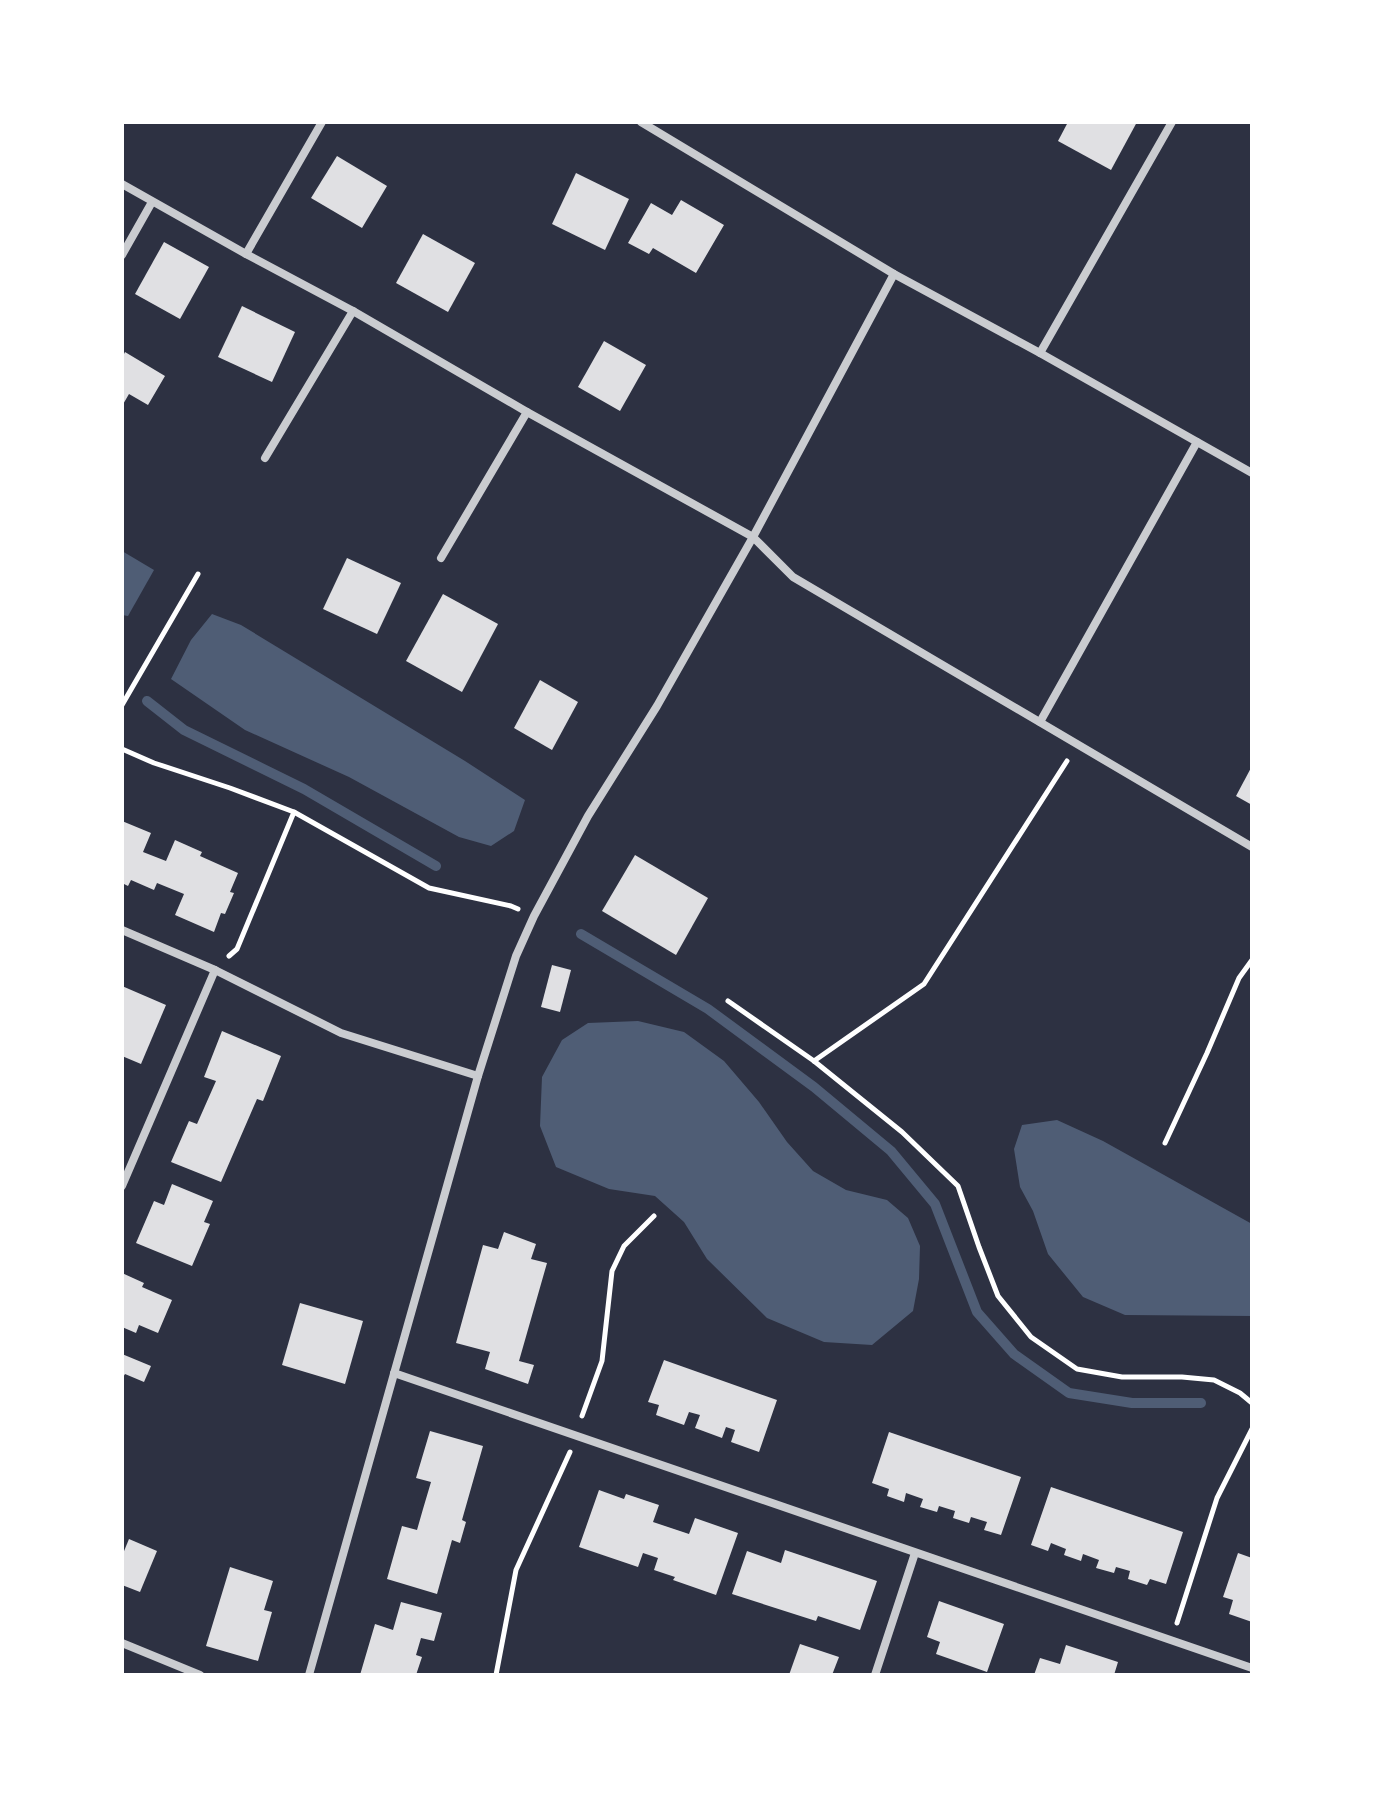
<svg xmlns="http://www.w3.org/2000/svg" width="1374" height="1797" font-family="Spectral,serif">
<rect width="100%" height="100%" fill="#2d3142"/>
<g fill="#4f5d75">
<polygon points="122,551 154,570 128,616 122,615"/>
<polygon points="212,614 241,625 465,761 525,800 514,831 491,846 459,837 349,777 245,730 171,679 191,640"/>
<polygon points="638,1021 684,1032 724,1061 759,1102 787,1142 813,1171 846,1190 887,1200 908,1218 920,1246 919,1279 913,1311 872,1345 824,1342 767,1318 707,1259 684,1222 655,1196 609,1189 556,1167 540,1126 542,1077 562,1040 588,1023"/>
<polygon points="1057,1120 1103,1141 1252,1224 1252,1316 1125,1315 1083,1297 1048,1254 1033,1211 1020,1187 1014,1149 1022,1125"/>
</g>
<g fill="none" stroke-linecap="round" stroke-linejoin="round">
<g stroke="#4f5d75" stroke-width="10">
<polyline points="147,701 184,730 304,789 436,866"/>
<polyline points="581,934 708,1009 814,1087 891,1151 935,1204 977,1312 1014,1354 1069,1393 1132,1403 1201,1403"/>
</g>
</g>
<g fill="#e0e0e3">
<polygon points="1068,122 1137,122 1111,170 1058,141"/>
<polygon points="337,156 387,186 362,228 311,198"/>
<polygon points="576,173 629,199 605,250 552,224"/>
<polygon points="681,200 724,225 696,273 653,248 649,254 628,243 651,203 672,215"/>
<polygon points="423,234 475,263 448,312 396,283"/>
<polygon points="164,242 209,267 180,319 135,294"/>
<polygon points="242,306 295,332 272,382 218,357"/>
<polygon points="604,341 646,365 620,411 578,387"/>
<polygon points="125,352 165,376 148,405 129,394 122,406 122,358"/>
<polygon points="347,558 401,583 377,634 323,609"/>
<polygon points="443,594 498,624 462,692 406,661"/>
<polygon points="540,680 578,702 552,750 514,728"/>
<polygon points="1252,766 1252,805 1236,796"/>
<polygon points="122,821 151,833 143,852 166,861 175,840 202,852 200,856 238,873 230,892 234,893 225,914 221,913 214,932 175,915 184,894 157,883 154,890 131,880 128,886 122,883"/>
<polygon points="635,855 708,898 676,955 602,911"/>
<polygon points="552,965 571,970 560,1012 541,1007"/>
<polygon points="122,986 166,1005 141,1064 122,1056"/>
<polygon points="222,1031 281,1056 263,1101 257,1099 221,1182 171,1162 189,1121 197,1124 216,1081 204,1077"/>
<polygon points="172,1184 213,1201 204,1222 210,1224 192,1266 136,1243 154,1201 164,1205"/>
<polygon points="504,1232 536,1244 531,1259 547,1263 519,1361 534,1365 528,1384 485,1369 490,1352 456,1343 483,1245 498,1249"/>
<polygon points="122,1273 144,1283 142,1287 172,1300 158,1333 139,1325 136,1333 122,1327"/>
<polygon points="300,1303 363,1321 345,1384 282,1365"/>
<polygon points="122,1354 151,1366 144,1382 125,1374 122,1379"/>
<polygon points="664,1360 777,1400 759,1452 731,1442 735,1430 726,1427 722,1438 695,1428 700,1415 689,1412 684,1425 656,1415 659,1405 648,1402"/>
<polygon points="430,1431 483,1446 462,1520 466,1522 460,1543 452,1540 437,1594 387,1579 402,1526 417,1530 423,1509 431,1482 416,1478"/>
<polygon points="889,1432 1021,1477 1001,1535 984,1530 987,1522 971,1517 969,1523 953,1518 955,1511 939,1506 937,1512 920,1507 923,1499 906,1493 904,1502 887,1496 889,1489 872,1483"/>
<polygon points="1051,1487 1183,1532 1166,1584 1150,1579 1147,1585 1128,1579 1130,1571 1116,1567 1114,1573 1096,1568 1099,1560 1083,1554 1081,1561 1064,1555 1066,1549 1051,1543 1048,1551 1031,1545"/>
<polygon points="599,1490 624,1499 626,1494 659,1505 653,1522 689,1534 695,1518 738,1533 716,1595 673,1580 675,1577 654,1570 658,1558 643,1553 638,1567 579,1547"/>
<polygon points="129,1539 157,1551 140,1592 122,1585 122,1556"/>
<polygon points="785,1550 877,1581 860,1630 818,1616 816,1621 732,1594 747,1551 781,1563"/>
<polygon points="1238,1553 1252,1558 1252,1622 1229,1614 1233,1600 1223,1597"/>
<polygon points="230,1567 273,1581 264,1610 272,1612 258,1661 206,1646"/>
<polygon points="939,1601 1004,1624 987,1672 936,1654 940,1642 927,1637"/>
<polygon points="401,1602 442,1613 434,1641 421,1638 416,1655 422,1657 416,1675 360,1675 375,1624 393,1630"/>
<polygon points="800,1644 839,1657 832,1675 789,1675"/>
<polygon points="1066,1645 1118,1662 1114,1675 1034,1675 1040,1658 1060,1664"/>
</g>
<g fill="none" stroke-linecap="round" stroke-linejoin="round">
<g stroke="#fff" stroke-width="5">
<polyline points="122,705 198,574"/>
<polyline points="122,749 154,763 230,788 294,812 429,888 511,906 518,909"/>
<polyline points="229,956 237,949 294,812"/>
<polyline points="728,1001 814,1061 902,1132 958,1186 979,1247 998,1296 1031,1337 1077,1369 1122,1377 1182,1377 1214,1380 1240,1393 1252,1403"/>
<polyline points="814,1061 924,984 1067,761"/>
<polyline points="1165,1143 1207,1053 1239,978 1252,960"/>
<polyline points="582,1416 602,1361 612,1271 624,1246 654,1216"/>
<polyline points="1177,1623 1217,1498 1252,1429"/>
<polyline points="496,1675 516,1570 570,1452"/>
</g>
<g stroke="#caccd0" stroke-width="8">
<polyline points="641,122 894,274 1040,353 1252,473"/>
<polyline points="122,184 246,254 353,311 527,412 753,537 793,577 1252,847"/>
<polyline points="246,254 322,122"/>
<polyline points="122,255 152,202"/>
<polyline points="1040,353 1172,122"/>
<polyline points="265,458 353,311"/>
<polyline points="441,558 527,412"/>
<polyline points="1040,722 1197,442"/>
<polyline points="122,930 215,970 341,1033 478,1076"/>
<polyline points="122,1186 215,970"/>
<polyline points="394,1373 1252,1668"/>
<polyline points="122,1643 200,1675"/>
<polyline points="309,1675 478,1076 516,956 534,916 588,816 657,706 753,537 894,274"/>
<polyline points="875,1675 915,1553"/>
</g>
</g>
<rect width="1374" height="1797" fill="none" stroke="#ffffff" stroke-width="248"/>
</svg>
